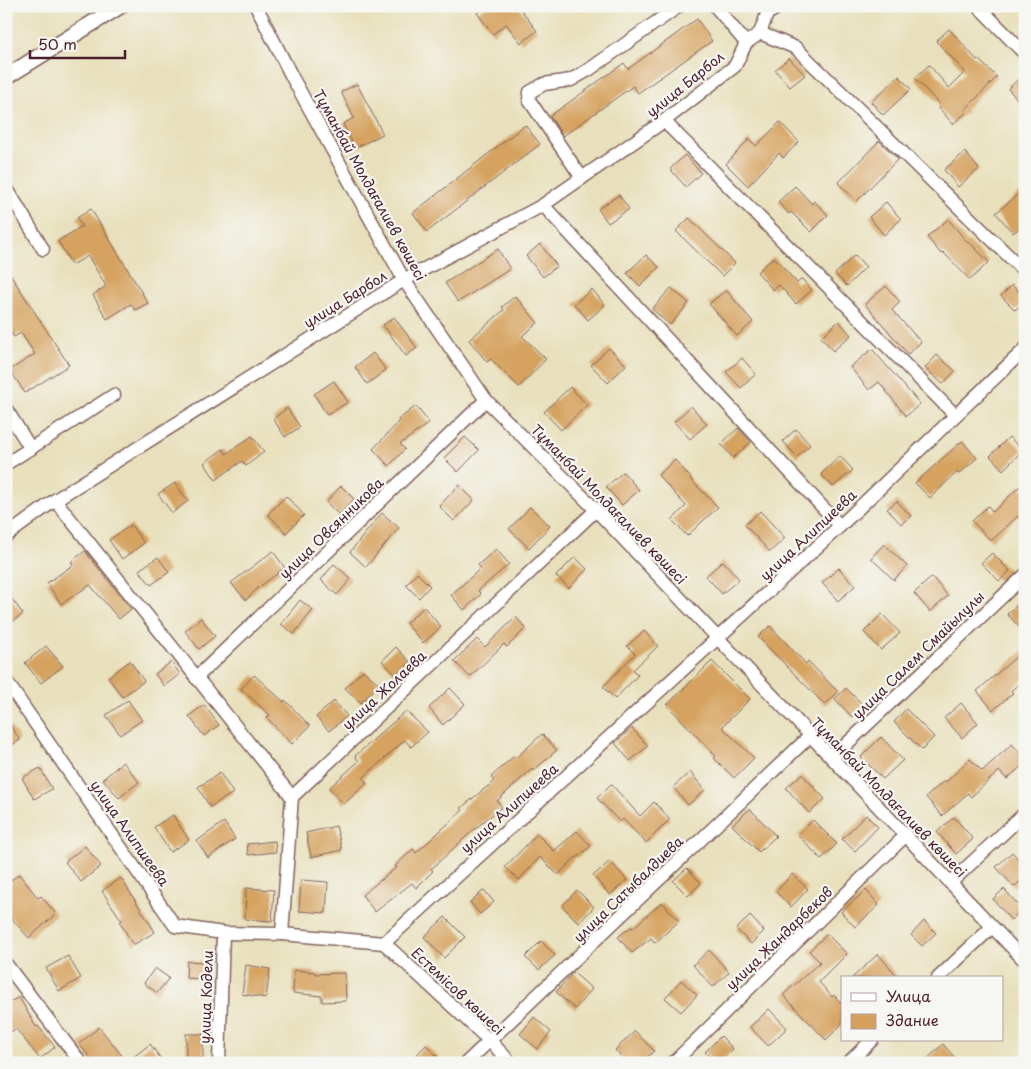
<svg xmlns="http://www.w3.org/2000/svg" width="1031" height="1069" font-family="'Playpen Sans',sans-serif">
<rect width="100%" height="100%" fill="#f6f6f2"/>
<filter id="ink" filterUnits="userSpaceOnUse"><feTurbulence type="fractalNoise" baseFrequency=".02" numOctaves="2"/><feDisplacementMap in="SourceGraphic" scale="10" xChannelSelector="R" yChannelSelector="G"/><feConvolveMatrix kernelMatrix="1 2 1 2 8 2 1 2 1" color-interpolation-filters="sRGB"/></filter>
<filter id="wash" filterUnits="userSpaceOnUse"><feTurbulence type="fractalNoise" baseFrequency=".0096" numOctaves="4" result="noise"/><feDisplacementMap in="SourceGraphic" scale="20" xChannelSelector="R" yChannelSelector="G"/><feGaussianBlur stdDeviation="1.12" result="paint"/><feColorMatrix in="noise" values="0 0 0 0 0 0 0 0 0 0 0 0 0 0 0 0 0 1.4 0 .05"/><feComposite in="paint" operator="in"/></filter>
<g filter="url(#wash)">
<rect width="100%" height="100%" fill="#e8e0bc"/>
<g id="blocks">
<g fill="#d5a25e">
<polygon points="486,6 518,6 537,31 521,43 506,24 493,34 477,13"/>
<polygon points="697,19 712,41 638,93 633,86 563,136 550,116 624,63 628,69"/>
<polygon points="949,29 977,60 978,59 997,77 965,110 967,112 953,124 938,107 940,105 915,78 929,65 949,88 965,72 936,41"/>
<polygon points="789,58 805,75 790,87 775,70"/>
<polygon points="1025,73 1025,97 1020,102 1008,89"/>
<polygon points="899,76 911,89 883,115 871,102"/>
<polygon points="357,84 383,134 355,148 343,124 354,118 341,92"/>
<polygon points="780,122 799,142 783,158 779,153 748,186 726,164 749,139 756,146"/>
<polygon points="525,125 540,144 427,232 413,213"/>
<polygon points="879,141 898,159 857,201 838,183"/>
<polygon points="965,152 979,169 958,187 944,170"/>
<polygon points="685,155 701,173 686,187 670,169"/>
<polygon points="795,186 812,204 814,201 828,215 811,232 791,212 789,214 778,202"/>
<polygon points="1025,188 1025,224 1013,233 996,213"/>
<polygon points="619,195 629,209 608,223 598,209"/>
<polygon points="886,202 901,219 884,235 869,217"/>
<polygon points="91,209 148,303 135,310 131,304 107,319 93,295 106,286 88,256 72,265 58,241 82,226 77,218"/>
<polygon points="689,218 735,263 722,276 676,231"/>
<polygon points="948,219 968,243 969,242 989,262 970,280 943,252 941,254 927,237"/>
<polygon points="540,244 557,266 543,277 526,256"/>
<polygon points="498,249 510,269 458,302 445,283"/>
<polygon points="646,255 659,267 640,286 627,273"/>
<polygon points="855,255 866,267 847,286 835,274"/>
<polygon points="774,257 797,283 802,279 812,290 796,304 779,285 773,290 757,272"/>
<polygon points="6,268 69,365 25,393 10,370 35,354 21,333 14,337 6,326"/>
<polygon points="1012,285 1025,298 1025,301 1015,310 1001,296"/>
<polygon points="886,286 900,302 892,310 921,342 908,354 865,304"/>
<polygon points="671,288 689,303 670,325 652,309"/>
<polygon points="592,289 605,305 588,320 574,304"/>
<polygon points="726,290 753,322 737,336 709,304"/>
<polygon points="515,296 538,323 522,336 546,359 519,387 491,359 487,362 469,340 504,310 502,307"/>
<polygon points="394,317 417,348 406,356 383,325"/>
<polygon points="839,321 851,335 833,351 821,337"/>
<polygon points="609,348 626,365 608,383 591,365"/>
<polygon points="872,349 920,404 906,416 879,382 869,390 850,367"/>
<polygon points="373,353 386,370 367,384 355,367"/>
<polygon points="937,355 955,371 943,384 925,368"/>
<polygon points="742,358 756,374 741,388 726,372"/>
<polygon points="334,381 348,402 327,415 314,394"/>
<polygon points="570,387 587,405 561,430 544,412"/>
<polygon points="416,406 429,423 400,444 405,449 389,466 373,449 399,422 398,420"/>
<polygon points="691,406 707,424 690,439 674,422"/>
<polygon points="287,408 300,427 285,437 273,419"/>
<polygon points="738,428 751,442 733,458 721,444"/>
<polygon points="796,429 810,445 797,457 783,441"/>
<polygon points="252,436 264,452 246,466 242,461 216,480 204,463 223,449 226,454"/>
<polygon points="465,437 479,450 458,472 444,458"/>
<polygon points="1009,437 1023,450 1003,470 990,456"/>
<polygon points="962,441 977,458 959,474 957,472 930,498 915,483"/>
<polygon points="840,456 853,470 833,487 821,474"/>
<polygon points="675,460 691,478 690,479 718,507 687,536 672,520 686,506 658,475"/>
<polygon points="623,472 639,490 622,505 606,487"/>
<polygon points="175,483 188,501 172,513 158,494"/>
<polygon points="459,485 474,500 454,521 439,506"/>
<polygon points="341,486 354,499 339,515 326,502"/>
<polygon points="1020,486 1025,491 1025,523 1018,516 991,541 972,521 988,506 993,512"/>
<polygon points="286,496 304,515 286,533 268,514"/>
<polygon points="897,501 911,516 901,524 887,509"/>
<polygon points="530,507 550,526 529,548 509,529"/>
<polygon points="760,511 785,538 770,552 745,525"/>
<polygon points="382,513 399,528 366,567 350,552"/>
<polygon points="131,525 144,543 122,559 109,540"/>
<polygon points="884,544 907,566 894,580 871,558"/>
<polygon points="496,549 509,564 478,591 481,594 464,610 451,595 481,568 478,565"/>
<polygon points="85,551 131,609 119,619 90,585 61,604 47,583 73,565 71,562"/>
<polygon points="273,551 285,568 259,587 246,600 231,583"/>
<polygon points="992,553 1010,571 999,581 981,563"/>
<polygon points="158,557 169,572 151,585 139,570"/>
<polygon points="575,557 587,569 569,588 556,576"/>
<polygon points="723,561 739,579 722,594 706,576"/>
<polygon points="334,564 351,579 337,595 321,580"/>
<polygon points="839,568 855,586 838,601 822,583"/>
<polygon points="417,573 430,586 419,598 406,585"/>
<polygon points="932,577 948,596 930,612 914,593"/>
<polygon points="6,591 23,614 6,626"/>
<polygon points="1025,598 1025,633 1007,614"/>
<polygon points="300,600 313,610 294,634 281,624"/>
<polygon points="424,607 441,627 423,643 406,623"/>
<polygon points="882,614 900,633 881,650 864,632"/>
<polygon points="516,617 526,628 507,647 504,644 470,677 454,661 477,639 485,647"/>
<polygon points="201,618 215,636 199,649 185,631"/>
<polygon points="770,626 806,664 808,661 838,692 825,705 758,637"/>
<polygon points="644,631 658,646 633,670 638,675 615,699 603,687 635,654 627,646"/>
<polygon points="46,646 63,666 41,683 25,663"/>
<polygon points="396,647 410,662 397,676 382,661"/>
<polygon points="1025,649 1025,678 1011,691 1013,693 993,710 977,691"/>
<polygon points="130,661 144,681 122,697 108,677"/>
<polygon points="712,661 750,699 722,727 754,758 734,778 714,758 716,756 667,705"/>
<polygon points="171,662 180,674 164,686 155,674"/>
<polygon points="363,670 379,684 361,703 345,688"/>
<polygon points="254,675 284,702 285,700 310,726 292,744 267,718 270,715 241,689"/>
<polygon points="450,688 465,704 443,725 429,708"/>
<polygon points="846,688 864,706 852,717 835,699"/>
<polygon points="128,700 142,720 120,735 106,715"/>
<polygon points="334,701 347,716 329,731 316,717"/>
<polygon points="961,703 978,723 962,738 944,718"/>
<polygon points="204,705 219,725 204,736 189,716"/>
<polygon points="906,709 934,737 922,750 894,722"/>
<polygon points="406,711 428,732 411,747 405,740 363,778 367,783 344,804 329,788 359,761 355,756"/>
<polygon points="6,719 20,740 6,749"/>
<polygon points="632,728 648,746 630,761 615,743"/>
<polygon points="542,734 557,750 533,771 532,769 497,801 502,807 477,827 431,869 433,871 416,888 412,883 375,912 362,895 397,867 395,866 413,849 416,853 463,810 461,808 494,781 491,777 514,756 516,758"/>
<polygon points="881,737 903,760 883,779 861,757"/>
<polygon points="1012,744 1025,758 1025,763 1007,779 999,771 971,797 968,793 942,816 926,797 945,780 946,782 970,759 982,771"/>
<polygon points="123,762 139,782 119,798 103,779"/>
<polygon points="40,768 52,789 34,799 22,778"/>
<polygon points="690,772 705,790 688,805 673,787"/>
<polygon points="220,773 233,793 210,807 198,787"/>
<polygon points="802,774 825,799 809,813 786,788"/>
<polygon points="611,784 640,816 654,802 670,819 646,843 623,819 620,822 597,798"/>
<polygon points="750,809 776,836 759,852 732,825"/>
<polygon points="173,815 189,840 170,852 154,827"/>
<polygon points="866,815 878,827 855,851 842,839"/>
<polygon points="954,817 973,839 956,854 937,832"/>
<polygon points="813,820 837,844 821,859 798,835"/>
<polygon points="224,822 235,839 208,858 197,841"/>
<polygon points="336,826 342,850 311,857 306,833"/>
<polygon points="577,831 591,846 577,858 576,857 558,875 540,857 519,880 505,867 537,834 554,851"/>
<polygon points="275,841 276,852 248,855 247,844"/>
<polygon points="85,846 101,866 81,882 65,862"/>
<polygon points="1012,852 1025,866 1025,877 1014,887 996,867"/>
<polygon points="610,861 627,880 610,895 593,876"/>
<polygon points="687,868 701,883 688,896 673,881"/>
<polygon points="19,874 38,898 41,896 56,914 29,938 6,912 6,884"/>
<polygon points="792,874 808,889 791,907 776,892"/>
<polygon points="121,878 155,932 133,945 120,922 122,921 102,891"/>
<polygon points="301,880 328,882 326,913 299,911"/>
<polygon points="246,888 274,890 272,921 245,919"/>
<polygon points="1004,889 1022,909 1011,920 993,899"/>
<polygon points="484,890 494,902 480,914 470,902"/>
<polygon points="577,890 594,907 579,923 562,906"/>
<polygon points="866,890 879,905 855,927 841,912"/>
<polygon points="662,902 679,921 655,943 651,938 632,953 618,937 631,927 633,928"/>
<polygon points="750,916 764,931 751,944 736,929"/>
<polygon points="445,917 465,937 444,958 424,937"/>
<polygon points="924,921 936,933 922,946 911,935"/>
<polygon points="827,934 847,954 819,982 832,997 834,995 842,1004 842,1024 826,1040 783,995 820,962 809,951"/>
<polygon points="541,941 555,955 539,970 525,957"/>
<polygon points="709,950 729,972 713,987 693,965"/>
<polygon points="878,954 899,978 852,978"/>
<polygon points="68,956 81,978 59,991 46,968"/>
<polygon points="187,961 204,962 203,979 186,978"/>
<polygon points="246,965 270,969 266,998 242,994"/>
<polygon points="155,968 169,978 157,993 144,983"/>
<polygon points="294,970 315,972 315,974 345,973 346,1001 322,1002 322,996 293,993"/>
<polygon points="573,972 592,989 575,1009 556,992"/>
<polygon points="681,980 697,995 681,1012 665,998"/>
<polygon points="19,997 36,1027 38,1026 55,1047 40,1059 16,1029 9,1033 6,1027 6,1004"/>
<polygon points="769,1009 787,1028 768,1046 750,1027"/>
<polygon points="534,1017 551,1032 537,1049 520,1034"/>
<polygon points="99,1027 127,1062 150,1044 164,1063 94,1063 79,1044"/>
<polygon points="635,1031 654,1051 641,1063 627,1063 615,1050"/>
<rect x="186" y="1034" width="17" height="24"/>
<polygon points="721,1036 733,1049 718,1063 716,1063 705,1052"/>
<polygon points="943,1044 959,1063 923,1063"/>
<polygon points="426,1045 438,1057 433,1063 409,1063"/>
</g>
</g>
</g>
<g filter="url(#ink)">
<use href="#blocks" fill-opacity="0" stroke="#81635e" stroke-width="1"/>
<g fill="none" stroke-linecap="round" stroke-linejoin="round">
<defs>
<g id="minor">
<polyline points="256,6 292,77 404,280 486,400 596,510 1025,961"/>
<polyline points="715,6 746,43"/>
<polyline points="978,6 1025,54"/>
<polyline points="760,33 796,48 1025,272"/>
<polyline points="664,121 955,415"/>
<polyline points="582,178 529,100 530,92 544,84 571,80 590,69 679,6"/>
<polyline points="6,187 43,249"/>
<polyline points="543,205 840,526"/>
<polyline points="6,409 31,449"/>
<polyline points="6,464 114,395"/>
<polyline points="55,500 292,797"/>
<polyline points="6,536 55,500 404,280 543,205 664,121 735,66 746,43 760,33 767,14 780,6"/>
<polyline points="196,678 486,400"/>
<polyline points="6,681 175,926 223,933 282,934 384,943 840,526 1025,349"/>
<polyline points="832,758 1025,575"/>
<polyline points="950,883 1025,813"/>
<polyline points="282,934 292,797 596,510"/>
<polyline points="384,943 490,1041 511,1063"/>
<polyline points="6,964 81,1063"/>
<polyline points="938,978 992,927"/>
<polyline points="219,1063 223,933"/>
<polyline points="466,1063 810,736"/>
<polyline points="673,1063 905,836"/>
<polyline points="848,1063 872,1040"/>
</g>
<polyline id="major" points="6,77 120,6"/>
</defs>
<use href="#minor" stroke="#81635e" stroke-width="15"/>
<use href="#major" stroke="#81635e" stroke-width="18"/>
<use href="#minor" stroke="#fff" stroke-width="12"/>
<use href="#major" stroke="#fff" stroke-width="15"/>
</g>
</g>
<g text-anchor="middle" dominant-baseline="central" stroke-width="4.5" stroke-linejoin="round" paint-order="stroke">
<g font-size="14" fill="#4a1f2b" stroke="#f6f6f2">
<text transform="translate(685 84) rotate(-39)">улица Барбол</text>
<text transform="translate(370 185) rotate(61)">Тұманбай Молдағалиев көшесі</text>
<text transform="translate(345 299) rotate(-32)">улица Барбол</text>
<text transform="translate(609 504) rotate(46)">Тұманбай Молдағалиев көшесі</text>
<text transform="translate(331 528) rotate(-44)">улица Овсянникова</text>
<text transform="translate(808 535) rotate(-43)">улица Алипшеева</text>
<text transform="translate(918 655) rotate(-44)">улица Салем Смайылулы</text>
<text transform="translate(384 690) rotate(-43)">улица Жолаева</text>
<text transform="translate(889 797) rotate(46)">Тұманбай Молдағалиев көшесі</text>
<text transform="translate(509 808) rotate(-42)">улица Алипшеева</text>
<text transform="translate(130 833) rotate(55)">улица Алипшеева</text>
<text transform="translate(628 889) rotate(-44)">улица Сатыбалдиева</text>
<text transform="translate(779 938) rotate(-44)">улица Жандарбеков</text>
<text transform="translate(458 991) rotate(43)">Естемісов көшесі</text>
<text transform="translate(206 997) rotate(-88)">улица Кодели</text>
</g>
</g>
<rect width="1031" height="1069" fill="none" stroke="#f6f6f2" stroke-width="25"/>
<rect x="841" y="976" width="162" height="65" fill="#f6f6f2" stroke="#b1a0a2"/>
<rect x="851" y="993" width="25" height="8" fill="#ffffff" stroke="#b1a0a2"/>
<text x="886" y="1002" font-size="15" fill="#4a1f2b">Улица</text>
<rect x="851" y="1014" width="25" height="15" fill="#d5a25e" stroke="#b1a0a2"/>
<text x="886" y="1026" font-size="15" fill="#4a1f2b">Здание</text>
<path d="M30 50v8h95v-8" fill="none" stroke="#4a1f2b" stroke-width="2.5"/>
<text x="38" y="50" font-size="15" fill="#4a1f2b" stroke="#f6f6f2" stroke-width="4" paint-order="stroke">50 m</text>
</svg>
